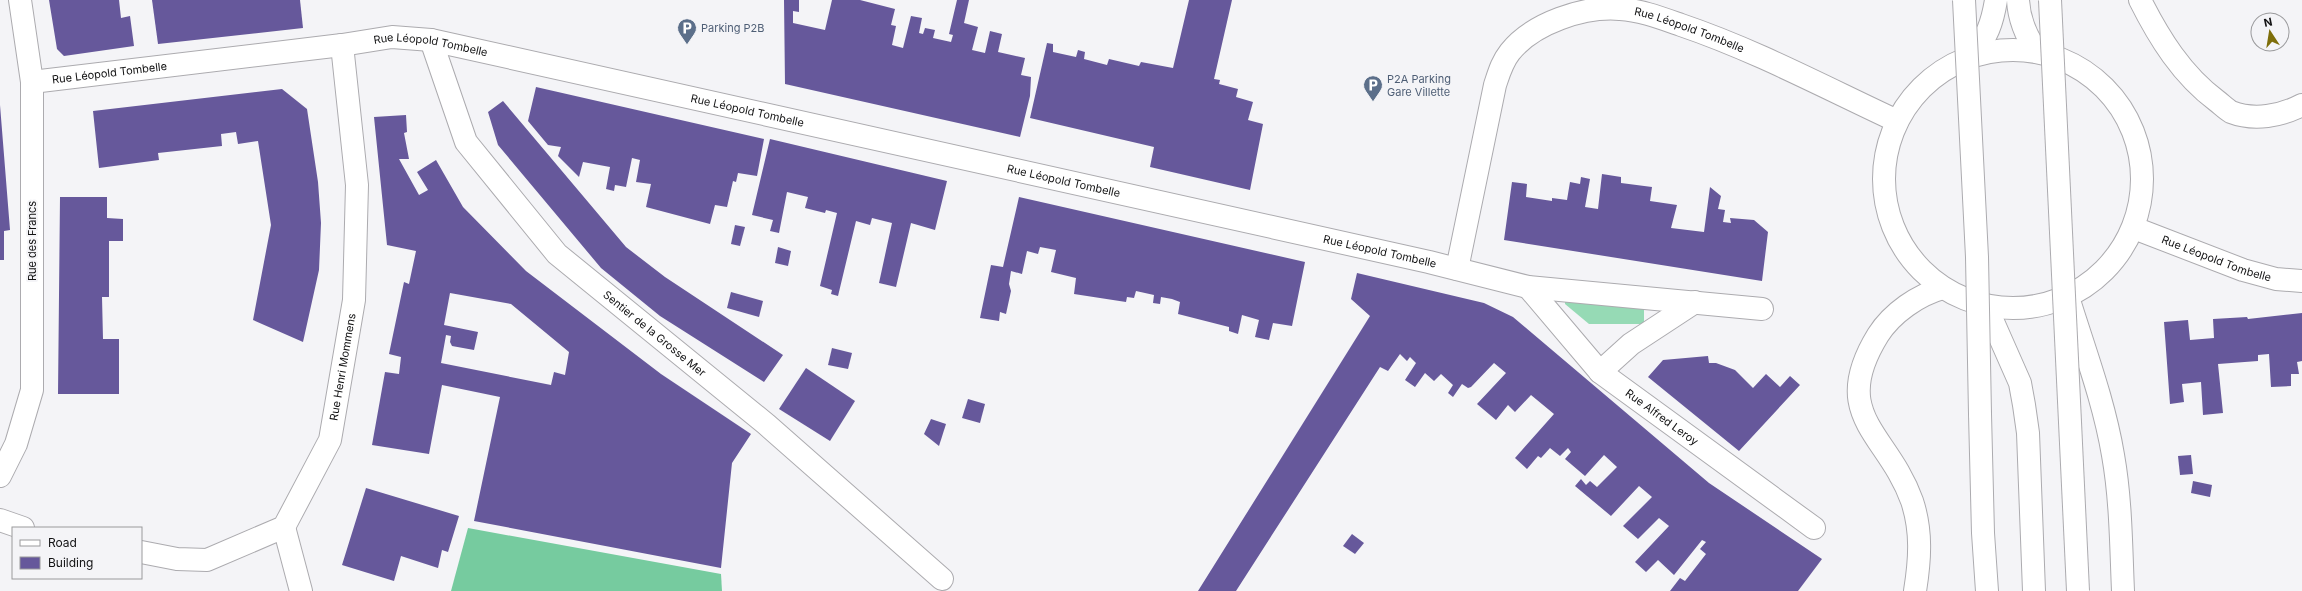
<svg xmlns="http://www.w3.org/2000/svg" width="2302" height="591" font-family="Inter,sans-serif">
<rect width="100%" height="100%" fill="#f4f4f7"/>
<polygon fill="#96dab5" points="1565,299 1644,309 1644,324 1589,324 1565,304"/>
<polygon fill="#76cb9f" points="468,528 721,574 722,591 451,591"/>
<g fill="#66589b" fill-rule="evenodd">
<polygon points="49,0 119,0 121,18 130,16 134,46 64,56 57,49"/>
<polygon points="152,0 300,0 303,28 158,44"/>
<polygon points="784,0 799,0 799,12 793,11 793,23 825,30 832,0 860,0 895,9 891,25 896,26 892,45 903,48 911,16 922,18 919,33 923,34 925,28 935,30 933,38 951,42 953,35 949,34 957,0 969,0 964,23 978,27 972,50 985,53 990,31 1002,34 998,52 1025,58 1021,75 1031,77 1030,96 1020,137 785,84"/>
<polygon points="1189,0 1232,0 1214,79 1220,80 1219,84 1238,89 1236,97 1253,102 1248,120 1263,124 1250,190 1150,167 1154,147 1030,118 1047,43 1053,44 1053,52 1076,57 1078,50 1085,52 1084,59 1107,65 1109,59 1139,66 1141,62 1173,68"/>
<polygon points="536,87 764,139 757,176 738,173 736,182 733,181 727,207 715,205 710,224 646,207 651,184 636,182 640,160 632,158 626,187 615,185 614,191 606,189 610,167 583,162 579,177 558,156 561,147 548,145 528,121"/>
<polygon points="282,89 307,109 318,182 321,223 319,270 303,342 253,320 271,225 258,141 238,144 236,132 221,134 222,146 158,153 159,160 99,168 93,111"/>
<polygon points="503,101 626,247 665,277 783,355 764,382 660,316 601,268 498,145 488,112"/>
<polygon points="0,105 10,230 4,231 4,260 0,260"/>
<path d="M406 115 407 132 404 133 409 159H399L419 195 428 190 417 172 436 160 463 207 526 271 661 374 751 434 732 463 721 568 474 521 500 397 442 385 429 454 372 445 385 372 399 374 401 357 389 354 404 282 409 284 416 251 387 245 374 117ZM450 293 511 304 569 352 565 375 554 372 551 385 441 363 446 335 451 336 450 342 452 346 474 350 478 332 444 325Z"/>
<polygon points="770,139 947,181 935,230 911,223 896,287 879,283 892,223 872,218 870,225 856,221 838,296 831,294 832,290 820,286 837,213 826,210 825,213 805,208 808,197 787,192 779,233 770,231 773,220 752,215"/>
<polygon points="1602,174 1621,177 1621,183 1652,187 1650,201 1677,205 1671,228 1704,232 1710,187 1721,196 1718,209 1725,210 1723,222 1731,223 1730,218 1754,220 1768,232 1762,281 1504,240 1512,182 1527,184 1526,197 1552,201 1552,198 1567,200 1570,182 1580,184 1581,177 1590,179 1585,207 1598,209"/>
<polygon points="60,197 107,197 107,218 123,219 123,241 109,241 109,297 102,297 103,339 119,339 119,394 58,394"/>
<polygon points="1019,197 1305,262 1292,326 1273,323 1269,340 1255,337 1259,320 1242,315 1238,334 1229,331 1229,327 1178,314 1180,302 1172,299 1161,297 1160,304 1153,303 1154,295 1136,291 1134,298 1127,297 1126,302 1074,294 1076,278 1051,272 1056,250 1040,247 1038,254 1027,251 1022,274 1011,271 1009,284 1011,291 1006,314 1000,312 999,321 980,318 991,265 1003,267"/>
<polygon points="735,225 745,227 740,246 731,244"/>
<polygon points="778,247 791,251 788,266 775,263"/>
<polygon points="1357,273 1484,303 1513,317 1709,483 1822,559 1798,591 1670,591 1680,578 1685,581 1706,554 1700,549 1706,542 1702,540 1674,575 1658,560 1646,572 1635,562 1669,526 1659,518 1638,539 1623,526 1652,497 1639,486 1611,516 1575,486 1581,479 1586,485 1590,481 1597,487 1617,467 1604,455 1585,476 1565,459 1571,452 1568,448 1560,456 1550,448 1541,458 1538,456 1527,469 1515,458 1554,414 1531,395 1515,412 1508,405 1496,420 1477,404 1506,373 1494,363 1471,387 1468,388 1462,384 1453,397 1448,393 1453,385 1441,374 1434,381 1425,373 1415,387 1405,380 1416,363 1410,357 1407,361 1400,354 1388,371 1380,367 1236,591 1198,591 1370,316 1351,299"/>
<polygon points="731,292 763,301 759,317 727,308"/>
<polygon points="2302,313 2302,361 2297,362 2299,374 2291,374 2291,386 2271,387 2269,354 2258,355 2258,361 2218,364 2223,413 2203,415 2201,382 2182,384 2184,402 2170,404 2164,322 2188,320 2190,340 2214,338 2213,319 2247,317 2248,319"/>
<polygon points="832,348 852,353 848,369 828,365"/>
<polygon points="1708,356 1709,363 1716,363 1735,370 1753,388 1766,374 1780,387 1790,376 1800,385 1739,451 1648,377 1663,360"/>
<polygon points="806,368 855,401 830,441 779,409"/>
<polygon points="968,399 985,404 980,423 962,418"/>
<polygon points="931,419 946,424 939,446 924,434"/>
<polygon points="2191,455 2193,474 2180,475 2178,456"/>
<polygon points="2193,481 2212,485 2210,497 2191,493"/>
<polygon points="366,488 459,516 448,552 442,550 438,568 401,556 394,581 342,565"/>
<polygon points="1352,534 1364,543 1355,554 1343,546"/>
</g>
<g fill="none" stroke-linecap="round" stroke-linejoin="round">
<defs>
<g id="street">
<path id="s1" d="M431 40 466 142 557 254 766 424 942 579"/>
<path id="s2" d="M32 82 342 45 392 37 431 40 1429 262 1528 287 1762 309"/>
<path id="s3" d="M2134 228 2243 270 2276 279 2302 281"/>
<path id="s4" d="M1457 269 1495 85C1499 73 1502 62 1510 52 1533 23 1584 6 1620 9 1640 10 1661 18 1681 25 1755 50 1826 88 1897 121"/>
<path id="s5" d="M1528 287 1600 372 1814 528"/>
<polyline points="1600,372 1631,344 1695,302"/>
<polyline points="0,476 16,444 32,390 32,82 20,0"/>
<polyline points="0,520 23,528"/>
<polyline points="284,527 301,591"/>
<path id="s6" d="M141 552 177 559 207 560 284 527 330 440 354 300 357 185 342 45"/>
</g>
<g id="secondary">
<path d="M2018 0C2019 20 2026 36 2037 52"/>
<circle cx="2013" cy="179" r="129"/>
<path d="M1973 56C1987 35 1992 25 1996 0"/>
</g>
<g id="highway">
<path d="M2140 0C2159 38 2182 75 2217 101 2221 104 2226 109 2231 112 2254 121 2281 116 2302 105"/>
<path d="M2068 297C2084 349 2104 401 2113 455 2121 500 2121 546 2123 591"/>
<polyline points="1986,306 2020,383 2024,405 2028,433 2034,591"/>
<polyline points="1980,414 1983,533 1987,591"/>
<path d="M1915 591C1920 560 1922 531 1912 501 1888 433 1828 416 1878 335 1892 313 1918 295 1943 288"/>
</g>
</defs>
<use href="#street" stroke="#acabaf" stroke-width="24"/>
<use href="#secondary" stroke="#acabaf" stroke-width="24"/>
<use href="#highway" stroke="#acabaf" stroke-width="24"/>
<use href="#street" stroke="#fff" stroke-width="22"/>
<use href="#secondary" stroke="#fff" stroke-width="22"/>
<use href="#highway" stroke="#fff" stroke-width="22"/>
<defs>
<g id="highway-bridge">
<polyline points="1964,0 1977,257 1980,414"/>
<polyline points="2050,0 2078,591"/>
</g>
</defs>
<use href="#highway-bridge" stroke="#acabaf" stroke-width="24" stroke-linecap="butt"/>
<use href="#highway-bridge" stroke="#fff" stroke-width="22"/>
</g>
<defs>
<symbol id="parking-pin" viewBox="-11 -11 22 30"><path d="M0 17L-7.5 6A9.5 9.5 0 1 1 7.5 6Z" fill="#5c6f8a" stroke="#f4f4f7"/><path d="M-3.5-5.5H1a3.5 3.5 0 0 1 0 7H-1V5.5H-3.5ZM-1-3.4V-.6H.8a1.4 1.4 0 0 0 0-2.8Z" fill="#fff"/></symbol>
</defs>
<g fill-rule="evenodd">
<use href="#parking-pin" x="676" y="17" width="22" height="30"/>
<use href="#parking-pin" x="1362" y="74" width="22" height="30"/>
</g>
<g text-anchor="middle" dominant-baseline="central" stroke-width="4" stroke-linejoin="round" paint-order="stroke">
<g font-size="11" fill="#4e5e75" stroke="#f4f4f7" text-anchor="start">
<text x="701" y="28">Parking P2B</text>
<text x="1387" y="79">P2A Parking<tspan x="1387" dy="13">Gare Villette</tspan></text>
</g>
<g font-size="11" fill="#121213" stroke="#f4f4f7">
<text stroke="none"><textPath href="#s4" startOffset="419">Rue Léopold Tombelle</textPath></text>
<text stroke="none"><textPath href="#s2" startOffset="402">Rue Léopold Tombelle</textPath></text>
<text stroke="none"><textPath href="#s2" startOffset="78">Rue Léopold Tombelle</textPath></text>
<text stroke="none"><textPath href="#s2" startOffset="726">Rue Léopold Tombelle</textPath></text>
<text stroke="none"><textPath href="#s2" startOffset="1050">Rue Léopold Tombelle</textPath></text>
<text transform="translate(32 241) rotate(-90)">Rue des Francs</text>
<text stroke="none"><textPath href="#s2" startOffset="1374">Rue Léopold Tombelle</textPath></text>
<text stroke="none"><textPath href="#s3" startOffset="88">Rue Léopold Tombelle</textPath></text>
<text stroke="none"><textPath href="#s1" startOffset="378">Sentier de la Grosse Mer</textPath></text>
<text stroke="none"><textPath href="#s6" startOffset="323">Rue Henri Mommens</textPath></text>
<text stroke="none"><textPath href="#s5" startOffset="188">Rue Alfred Leroy</textPath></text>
</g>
</g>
<rect x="12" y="527" width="130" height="52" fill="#f4f4f7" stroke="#9a9a9c"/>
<rect x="20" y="540" width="20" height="6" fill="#ffffff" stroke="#9a9a9c"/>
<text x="48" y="547" font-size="12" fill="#121213">Road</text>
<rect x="20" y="557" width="20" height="12" fill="#66589b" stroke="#9a9a9c"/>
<text x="48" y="567" font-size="12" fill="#121213">Building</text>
<g transform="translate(2270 32) rotate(348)"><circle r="19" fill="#f4f4f7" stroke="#9a9a9c"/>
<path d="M0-3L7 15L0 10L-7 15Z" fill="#7e6e0a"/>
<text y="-6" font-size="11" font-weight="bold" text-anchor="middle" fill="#121213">N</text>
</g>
</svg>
